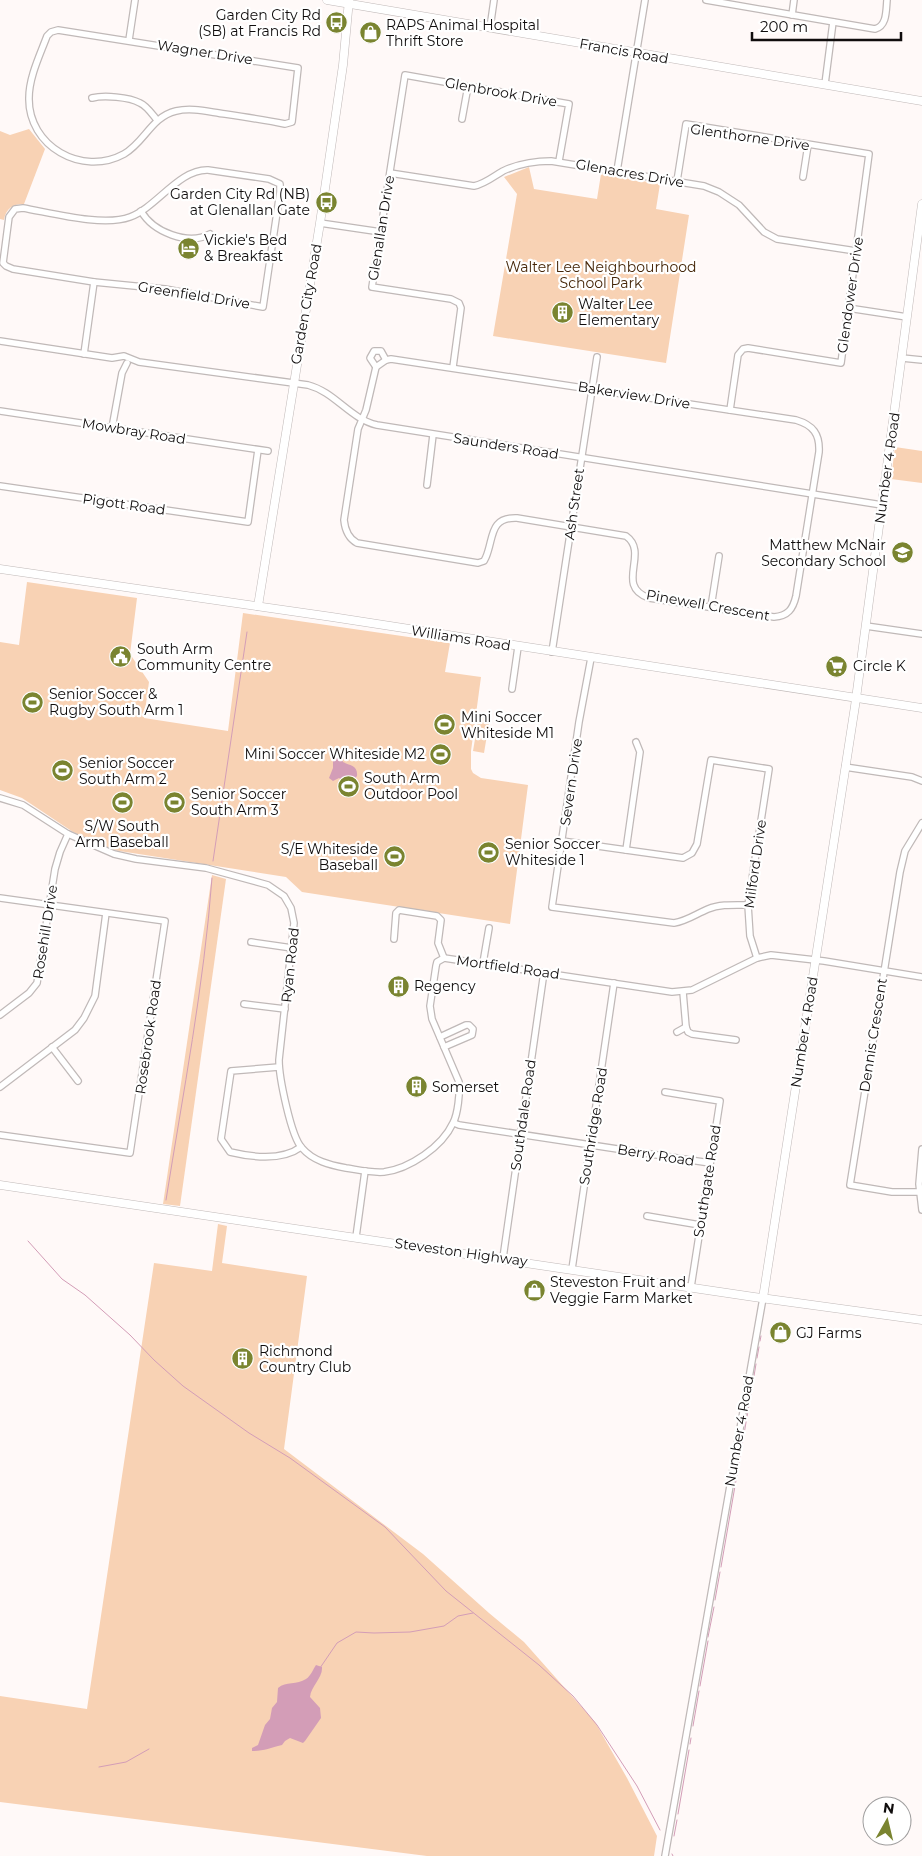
<svg xmlns="http://www.w3.org/2000/svg" width="922" height="1856" font-family="Montserrat,sans-serif">
<rect width="100%" height="100%" fill="#fff9f8"/>
<g fill="#f8d2b4">
<path d="M29 129 45 149 24 204C13 204 6 208 4 220L0 219V131L10 135Z"/>
<polygon points="529,167 534,189 597,199 601,174 660,184 656,209 689,215 666,363 493,336 517,194 504,177"/>
<polygon points="895,447 922,451 922,483 891,479"/>
<polygon points="27,582 137,598 130,654 149,682 144,718 228,731 243,613 450,643 445,672 481,677 471,751 471,769 473,773 481,778 528,785 510,924 302,892 286,877 113,850 73,832 22,798 0,790 0,642 19,645"/>
<polygon points="479,715 490,717 484,753 473,751"/>
<polygon points="212,875 226,879 180,1206 163,1204"/>
<polygon points="218,1224 227,1226 222,1263 307,1276 284,1449 423,1554 489,1613 524,1642 595,1722 627,1778 657,1836 654,1856 427,1856 0,1802 0,1696 87,1709 154,1263 212,1271"/>
</g>
<g fill="#d39db7">
<path d="M341 757 343 762C350 766 358 765 357 776L352 782H345L339 778 333 781 329 778 333 768V758Z"/>
<path d="M316 1665 322 1667C323 1678 311 1686 310 1697L320 1708 321 1718 305 1741 303 1743 290 1738 285 1741 282 1745C270 1748 264 1751 252 1751V1748L258 1745 265 1725 270 1719 272 1708 277 1702 278 1688C286 1681 297 1685 306 1679 311 1676 313 1669 316 1665Z"/>
</g>
<g fill="none" stroke-linecap="round" stroke-linejoin="round">
<g stroke="#d39db7" stroke-width="1">
<polyline points="213,861 247,632"/>
<path d="M166 1200C183 1093 204 986 212 878"/>
<polyline points="28,1241 62,1279 85,1295 130,1335 154,1360 183,1386 249,1433 290,1458 385,1527 446,1591 539,1665 573,1696 597,1725 637,1786 660,1830"/>
<polyline points="760,1341 761,1336"/>
<polyline points="757,1358 759,1347"/>
<polyline points="754,1376 756,1364"/>
<polyline points="721,1567 753,1382"/>
<polyline points="715,1600 720,1572"/>
<polyline points="708,1637 714,1607"/>
<polyline points="320,1668 337,1643 356,1632 374,1633 410,1632 444,1626 458,1616 473,1613"/>
<polyline points="700,1686 708,1641"/>
<polyline points="693,1726 699,1691"/>
<polyline points="690,1744 691,1738"/>
<polyline points="99,1767 126,1762 149,1749"/>
<polyline points="678,1814 689,1750"/>
<polyline points="674,1836 677,1820"/>
<polyline points="672,1854 673,1856"/>
</g>
<defs>
<g id="street">
<path d="M706 0 875 29C887 26 886 11 887 0"/>
<polyline points="792,15 794,0"/>
<polyline points="490,28 494,0"/>
<path d="M58 30 298 68 292 122 285 124C265 120 245 117 225 114 209 112 192 107 176 111 151 117 145 142 124 154 82 177 28 146 29 98 29 77 40 55 47 36L51 32Z"/>
<polyline points="129,40 135,0"/>
<polyline points="825,84 833,22"/>
<path d="M92 98C104 95 129 97 140 103 147 106 152 114 157 120"/>
<polyline points="462,119 468,86"/>
<path d="M208 170 269 179 280 184V192L263 307 165 289 94 282 13 269 6 266 3 263 9 217 15 209 23 208C52 213 103 227 130 217 157 207 179 169 208 170Z"/>
<polyline points="617,171 645,0"/>
<path d="M390 173 474 186C485 184 494 176 503 171 518 164 535 161 551 161L704 186 719 192 739 205 764 232 777 239 856 251"/>
<polyline points="803,177 808,145"/>
<polyline points="677,181 686,124 869,154 841,363 748,348 743,349 738,355 730,410"/>
<path d="M141 211C153 232 188 246 210 234"/>
<polyline points="320,223 381,232"/>
<polyline points="848,308 907,317"/>
<path d="M0 341 112 358 124 356 139 362 308 385C335 392 350 419 377 425L882 505"/>
<polyline points="84,354 94,282"/>
<polyline points="902,358 922,360"/>
<path d="M391 359 796 420C813 425 820 434 819 452L796 596C793 609 788 616 774 617L649 598C614 586 650 553 626 536L517 518C489 517 494 538 486 557L484 561 478 563 357 543C348 538 345 530 344 520L358 429 366 410 376 367 386 360Z"/>
<polyline points="376,367 370,358 374,351 381,351 386,360"/>
<polyline points="453,367 461,308 459,303 451,299 372,287 405,75 569,104 559,161"/>
<polyline points="0,411 268,451"/>
<polyline points="112,428 122,373 127,363"/>
<polyline points="427,485 433,435"/>
<polyline points="0,486 248,522 258,450"/>
<polyline points="711,607 719,556"/>
<polyline points="866,626 922,634"/>
<polyline points="552,652 597,357"/>
<path d="M591 658 579 722 552 907 674 923C687 921 696 914 708 909 720 904 734 905 748 905"/>
<polyline points="512,689 518,647"/>
<polyline points="845,767 912,777 922,781"/>
<path d="M0 798 23 805 68 834 114 854 136 859 206 868 268 885 284 896 291 908 294 923 279 1060C279 1077 291 1137 302 1148 313 1161 330 1165 346 1168 359 1170 371 1173 384 1172 409 1169 442 1147 453 1123 458 1114 460 1092 459 1082L432 1019 430 1006 436 966 437 962 444 958 672 992 692 990 757 958 771 955 824 961 922 977"/>
<polyline points="562,841 683,858 692,853 697,844 711,760 769,769 748,905 750,936 757,958"/>
<polyline points="626,850 640,752 636,742"/>
<polyline points="0,898 165,921 130,1153 0,1135"/>
<polyline points="394,939 396,913 399,910 437,916 441,920 438,943 444,958"/>
<polyline points="251,942 292,948"/>
<polyline points="483,963 489,928"/>
<polyline points="683,992 686,1027 688,1032 692,1034 736,1040"/>
<polyline points="244,1004 285,1009"/>
<polyline points="0,1015 29,993 37,983 55,869 60,852 68,834"/>
<polyline points="677,1032 686,1027"/>
<polyline points="440,1037 466,1025 469,1025 473,1029 472,1035 444,1047"/>
<polyline points="52,1047 78,1081"/>
<path d="M279 1067 231 1071 221 1139 230 1152C251 1157 282 1161 301 1147"/>
<polyline points="0,1087 75,1030 84,1018 95,996 106,913"/>
<polyline points="665,1092 720,1101 691,1287"/>
<polyline points="454,1123 459,1125 710,1163"/>
<polyline points="922,1149 919,1184 922,1210"/>
<polyline points="919,1192 892,1192 850,1185 900,872 905,851 922,823"/>
<polyline points="647,1216 700,1225"/>
<polyline points="356,1237 365,1171"/>
<polyline points="503,1258 544,972"/>
<polyline points="572,1269 614,983"/>
<polyline points="665,1856 763,1298"/>
</g>
<g id="secondary">
<polyline points="327,0 922,101"/>
<polyline points="0,569 332,617 922,708"/>
<polyline points="258,606 320,223 343,65 349,0"/>
<polyline points="0,1185 754,1297 922,1320"/>
<polyline points="763,1298 855,706 922,204"/>
</g>
</defs>
<use href="#street" stroke="#c0b9b8" stroke-width="8"/>
<use href="#secondary" stroke="#c0b9b8" stroke-width="9"/>
<use href="#street" stroke="#fff" stroke-width="5.5"/>
<use href="#secondary" stroke="#fff" stroke-width="8"/>
</g>
<defs>
<symbol id="bus-disc" viewBox="-11 -11 22 22"><circle r="9.5" fill="#7a8430" stroke="#fff"/><path d="M-5-6H5V4H4V6H2V4H-2V6H-4V4H-5ZM-3.5-4V0h7V-4ZM-3.5 1.2v1.5H-2V1.2ZM2 1.2v1.5H3.5V1.2Z" fill="#fff"/></symbol>
<symbol id="shop-disc" viewBox="-11 -11 22 22"><circle r="9.5" fill="#7a8430" stroke="#fff"/><path d="M-5-2.5h2.3a2.7 3.5 0 0 1 5.4 0H5L5.5 6h-11ZM-1.5-2.5h3a1.5 2.3 0 0 0-3 0Z" fill="#fff"/></symbol>
<symbol id="hotel-disc" viewBox="-11 -11 22 22"><circle r="9.5" fill="#7a8430" stroke="#fff"/><path d="M-6-4.5h1.5V1H6V5H4.5V3h-9V5H-6ZM-4 0a1.8 1.8 0 1 1 3.6 0ZM.5 0V-2.5h3Q6-2.5 6 0Z" fill="#fff"/></symbol>
<symbol id="building-disc" viewBox="-11 -11 22 22"><circle r="9.5" fill="#7a8430" stroke="#fff"/><path d="M-4-6H4V6H1V3H-1V6H-4ZM-2.5-4.3h1.7v1.8h-1.7ZM.8-4.3h1.7v1.8H.8ZM-2.5-1h1.7V.8h-1.7ZM.8-1h1.7V.8H.8Z" fill="#fff"/></symbol>
<symbol id="school-disc" viewBox="-11 -11 22 22"><circle r="9.5" fill="#7a8430" stroke="#fff"/><path d="M0-5L7-2L0 1L-7-2ZM-4 1L0 2.5L4 1V4Q0 6-4 4Z" fill="#fff"/></symbol>
<symbol id="civic-disc" viewBox="-11 -11 22 22"><circle r="9.5" fill="#7a8430" stroke="#fff"/><path d="M-.6-6.5H3V-4.5H.6V-3L4-1V1h2V6H-6V1h2V-1L-.6-3ZM-1.2 2.5V6h2.4V2.5Z" fill="#fff"/></symbol>
<symbol id="supermarket-disc" viewBox="-11 -11 22 22"><circle r="9.5" fill="#7a8430" stroke="#fff"/><path d="M-6-5.5h2.5l.6 2H6L4.5 2H-2.5L-4.4-4H-6ZM-1.5 3.2a1.3 1.3 0 1 0 .1 0ZM3 3.2a1.3 1.3 0 1 0 .1 0Z" fill="#fff"/></symbol>
<symbol id="stadium-disc" viewBox="-11 -11 22 22"><circle r="9.5" fill="#7a8430" stroke="#fff"/><path d="M0-5a6.5 5 0 1 0 0 10a6.5 5 0 1 0 0-10ZM-3.5-1.8h7v3.6h-7Z" fill="#fff"/></symbol>
</defs>
<g fill-rule="evenodd">
<use href="#bus-disc" x="324" y="10" width="25" height="25"/>
<use href="#shop-disc" x="358" y="20" width="25" height="25"/>
<use href="#bus-disc" x="314" y="190" width="25" height="25"/>
<use href="#hotel-disc" x="176" y="236" width="25" height="25"/>
<use href="#building-disc" x="550" y="300" width="25" height="25"/>
<use href="#school-disc" x="890" y="540" width="25" height="25"/>
<use href="#civic-disc" x="108" y="644" width="25" height="25"/>
<use href="#supermarket-disc" x="824" y="654" width="25" height="25"/>
<use href="#stadium-disc" x="20" y="690" width="25" height="25"/>
<use href="#stadium-disc" x="432" y="712" width="25" height="25"/>
<use href="#stadium-disc" x="428" y="742" width="25" height="25"/>
<use href="#stadium-disc" x="50" y="758" width="25" height="25"/>
<use href="#stadium-disc" x="336" y="774" width="25" height="25"/>
<use href="#stadium-disc" x="162" y="790" width="25" height="25"/>
<use href="#stadium-disc" x="110" y="790" width="25" height="25"/>
<use href="#stadium-disc" x="476" y="840" width="25" height="25"/>
<use href="#stadium-disc" x="382" y="844" width="25" height="25"/>
<use href="#building-disc" x="386" y="974" width="25" height="25"/>
<use href="#building-disc" x="404" y="1074" width="25" height="25"/>
<use href="#shop-disc" x="522" y="1278" width="25" height="25"/>
<use href="#shop-disc" x="768" y="1320" width="25" height="25"/>
<use href="#building-disc" x="230" y="1346" width="25" height="25"/>
</g>
<g text-anchor="middle" dominant-baseline="central" stroke-width="4.5" stroke-linejoin="round" paint-order="stroke">
<g font-size="14" fill="#100d0d" stroke="#fff" text-anchor="start">
<text x="321" y="15" text-anchor="end">Garden City Rd<tspan x="321" dy="16">(SB) at Francis Rd</tspan></text>
<text x="386" y="25">RAPS Animal Hospital<tspan x="386" dy="16">Thrift Store</tspan></text>
<text x="310" y="194" text-anchor="end">Garden City Rd (NB)<tspan x="310" dy="16">at Glenallan Gate</tspan></text>
<text x="204" y="240">Vickie's Bed<tspan x="204" dy="16">&amp; Breakfast</tspan></text>
<text x="578" y="304">Walter Lee<tspan x="578" dy="16">Elementary</tspan></text>
<text x="886" y="545" text-anchor="end">Matthew McNair<tspan x="886" dy="16">Secondary School</tspan></text>
<text x="137" y="649">South Arm<tspan x="137" dy="16">Community Centre</tspan></text>
<text x="853" y="666">Circle K</text>
<text x="49" y="694">Senior Soccer &amp;<tspan x="49" dy="16">Rugby South Arm 1</tspan></text>
<text x="461" y="717">Mini Soccer<tspan x="461" dy="16">Whiteside M1</tspan></text>
<text x="425" y="754" text-anchor="end">Mini Soccer Whiteside M2</text>
<text x="79" y="763">Senior Soccer<tspan x="79" dy="16">South Arm 2</tspan></text>
<text x="364" y="778">South Arm<tspan x="364" dy="16">Outdoor Pool</tspan></text>
<text x="191" y="794">Senior Soccer<tspan x="191" dy="16">South Arm 3</tspan></text>
<text x="122" y="826" text-anchor="middle">S/W South<tspan x="122" dy="16">Arm Baseball</tspan></text>
<text x="505" y="844">Senior Soccer<tspan x="505" dy="16">Whiteside 1</tspan></text>
<text x="378" y="849" text-anchor="end">S/E Whiteside<tspan x="378" dy="16">Baseball</tspan></text>
<text x="414" y="986">Regency</text>
<text x="432" y="1087">Somerset</text>
<text x="550" y="1282">Steveston Fruit and<tspan x="550" dy="16">Veggie Farm Market</tspan></text>
<text x="796" y="1333">GJ Farms</text>
<text x="259" y="1351">Richmond<tspan x="259" dy="16">Country Club</tspan></text>
</g>
<g font-size="14" fill="#100d0d" stroke="#fff">
<text transform="translate(624 51) rotate(10)">Francis Road</text>
<text transform="translate(205 52) rotate(9)">Wagner Drive</text>
<text transform="translate(501 92) rotate(10)">Glenbrook Drive</text>
<text transform="translate(750 137) rotate(8)">Glenthorne Drive</text>
<text transform="translate(630 173) rotate(10)">Glenacres Drive</text>
<text transform="translate(381 228) rotate(-81)">Glenallan Drive</text>
<text transform="translate(194 295) rotate(9)">Greenfield Drive</text>
<text transform="translate(850 295) rotate(-82)">Glendower Drive</text>
<text transform="translate(306 304) rotate(-80)">Garden City Road</text>
<text transform="translate(634 395) rotate(9)">Bakerview Drive</text>
<text transform="translate(134 431) rotate(9)">Mowbray Road</text>
<text transform="translate(506 446) rotate(9)">Saunders Road</text>
<text transform="translate(887 468) rotate(-82)">Number 4 Road</text>
<text transform="translate(124 504) rotate(8)">Pigott Road</text>
<text transform="translate(574 504) rotate(-82)">Ash Street</text>
<text transform="translate(708 605) rotate(10)">Pinewell Crescent</text>
<text transform="translate(461 638) rotate(9)">Williams Road</text>
<text transform="translate(571 782) rotate(-82)">Severn Drive</text>
<text transform="translate(755 864) rotate(-82)">Milford Drive</text>
<text transform="translate(45 932) rotate(-81)">Rosehill Drive</text>
<text transform="translate(290 965) rotate(-84)">Ryan Road</text>
<text transform="translate(508 967) rotate(8)">Mortfield Road</text>
<text transform="translate(804 1032) rotate(-81)">Number 4 Road</text>
<text transform="translate(873 1035) rotate(-81)">Dennis Crescent</text>
<text transform="translate(148 1037) rotate(-82)">Rosebrook Road</text>
<text transform="translate(523 1115) rotate(-82)">Southdale Road</text>
<text transform="translate(593 1126) rotate(-81)">Southridge Road</text>
<text transform="translate(656 1155) rotate(9)">Berry Road</text>
<text transform="translate(707 1181) rotate(-81)">Southgate Road</text>
<text transform="translate(461 1252) rotate(8)">Steveston Highway</text>
<text transform="translate(739 1431) rotate(-80)">Number 4 Road</text>
</g>
<g font-size="14" fill="#452608" stroke="#fff">
<text x="601" y="267">Walter Lee Neighbourhood<tspan x="601" dy="16">School Park</tspan></text>
</g>
</g>
<g transform="translate(887 1821) rotate(8)"><circle r="24" fill="#ffffff" stroke="#9f9e9e"/>
<path d="M0-4L9 19L0 12L-9 19Z" fill="#7a8430"/>
<text y="-8" font-size="14" font-weight="bold" text-anchor="middle" fill="#100d0d">N</text>
</g>
<path d="M752 32v8h149v-8" fill="none" stroke="#100d0d" stroke-width="2.5"/>
<text x="760" y="32" font-size="15" fill="#100d0d" stroke="#ffffff" stroke-width="4" paint-order="stroke">200 m</text>
</svg>
